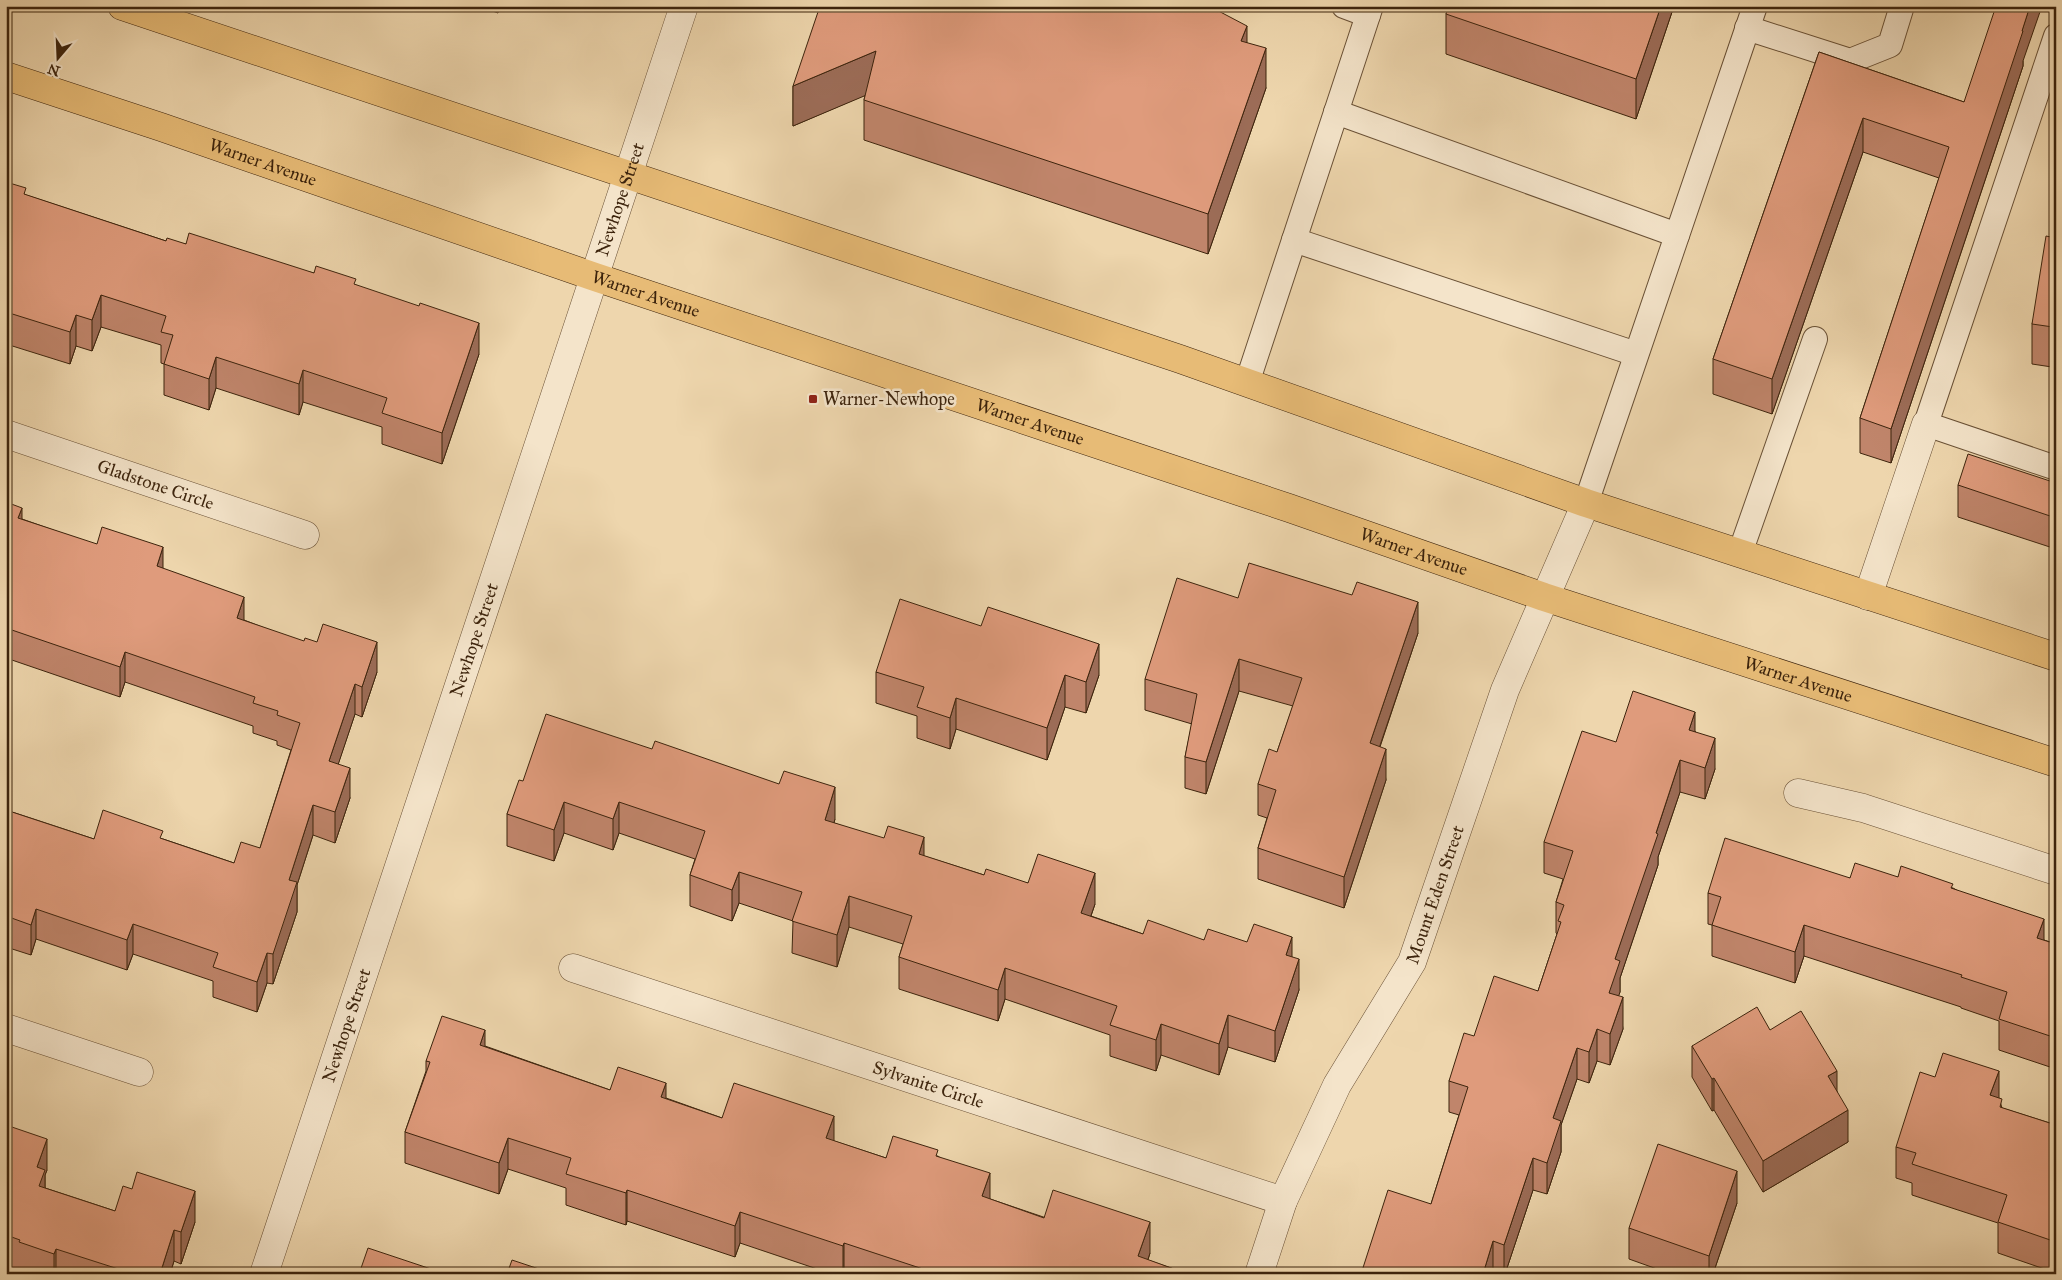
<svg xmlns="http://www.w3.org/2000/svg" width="2062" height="1280" font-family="'IM FELL Great Primer',serif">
<rect width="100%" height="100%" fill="#eed6ad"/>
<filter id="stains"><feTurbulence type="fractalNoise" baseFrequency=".004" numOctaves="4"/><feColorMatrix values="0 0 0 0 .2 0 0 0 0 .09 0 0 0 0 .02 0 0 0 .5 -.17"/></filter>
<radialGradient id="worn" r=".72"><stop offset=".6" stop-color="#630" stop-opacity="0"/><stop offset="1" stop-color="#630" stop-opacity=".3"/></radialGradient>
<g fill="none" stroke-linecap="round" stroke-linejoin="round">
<defs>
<g id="service">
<polyline points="1344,6 1368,15"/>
<polyline points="1747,28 1850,61 1890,45 1902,6"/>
<polyline points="2056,36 1926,424 2056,468"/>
<polyline points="1336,112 1677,235"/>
<polyline points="1294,240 1636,354"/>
<polyline points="1247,383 1371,6"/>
<polyline points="1586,503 1755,6"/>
<polyline points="1740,553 1815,339"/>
</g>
<g id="minor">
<path id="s1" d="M6 434 305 535"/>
<polyline points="1868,596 1926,424"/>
<polyline points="1798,793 1863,808 2056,871"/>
<path id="s2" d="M573 968 1283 1201"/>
<polyline points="6,1028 139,1072"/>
<path id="s3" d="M1259 1274 1283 1201 1337 1085 1412 962 1505 690 1586 503"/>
</g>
<g id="tertiary">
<path id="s4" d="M264 1274 684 6"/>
</g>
<g id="primary">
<polyline points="122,6 1180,359 1586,503 2056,657"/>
<path id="s5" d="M6 76 161 127 595 277 1289 508 1544 597 2056 763"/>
</g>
</defs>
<use href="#service" stroke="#695035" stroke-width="26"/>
<use href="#minor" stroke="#695035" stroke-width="29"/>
<use href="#tertiary" stroke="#695035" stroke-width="29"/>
<use href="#primary" stroke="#3d240d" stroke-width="29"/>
<use href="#service" stroke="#f4e4ca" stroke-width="24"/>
<use href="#minor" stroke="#f4e4ca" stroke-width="28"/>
<use href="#tertiary" stroke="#f4e4ca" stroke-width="28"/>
<use href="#primary" stroke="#e7bb76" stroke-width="28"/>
</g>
<g fill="#c0856b" stroke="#3d240d">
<polygon points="479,6 500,6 498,13"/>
<polygon points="1449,6 1674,6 1636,119 1446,54 1446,14"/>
<polygon points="1247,43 1266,88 1208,254 864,140 864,100 865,95 793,126 793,86"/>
<polygon points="1819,52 1964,102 2023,61 2023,66 1891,463 1860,453 1860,418 1939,178 1863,152 1772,414 1713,394 1713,359"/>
<polygon points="6,182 26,195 166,241 186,244 314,273 356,285 479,354 442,464 382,444 382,427 303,402 299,415 216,388 209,410 164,395 164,364 161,363 161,345 101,327 92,351 76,346 70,364 6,344"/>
<polygon points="2056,238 2056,377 2052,377 2052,367 2032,364 2032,324"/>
<polygon points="2056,483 2056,549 1958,517 1958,485"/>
<polygon points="6,502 22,519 163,569 244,620 377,672 362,717 355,714 338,764 350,798 335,843 313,835 297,885 297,912 273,984 267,983 257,1012 213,997 213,981 133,954 127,970 36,939 31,955 6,947 6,810 94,839 163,839 234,863 260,848 291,750 277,745 277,741 253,733 253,726 125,682 120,697 6,658"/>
<polygon points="1238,598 1418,633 1380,747 1386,780 1344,908 1258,879 1258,848 1267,818 1258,815 1258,784 1277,752 1293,706 1239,691 1206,794 1185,788 1185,757 1192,724 1145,710 1145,679"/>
<polygon points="876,672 1099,675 1086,713 1065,707 1047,760 956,729 950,749 917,738 917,716 876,703"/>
<polygon points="1695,731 1715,769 1705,799 1680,792 1658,857 1658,865 1620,978 1620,992 1618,996 1623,1029 1610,1065 1597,1061 1589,1083 1577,1079 1561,1125 1561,1152 1547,1194 1533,1190 1505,1274 1498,1274 1493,1272 1493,1274 1361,1274 1431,1204 1459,1115 1449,1112 1449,1081 1474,1036 1538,991 1557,934 1556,933 1556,902 1563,879 1544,873 1544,842 1616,742"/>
<polygon points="523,781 835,819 834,823 924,856 984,875 1028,883 1095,904 1091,916 1143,934 1204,940 1292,957 1299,990 1275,1062 1228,1047 1219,1075 1161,1055 1156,1071 1110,1056 1110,1035 1005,999 998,1021 899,989 899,957 903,944 849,927 837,967 792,953 793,921 739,903 732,921 690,906 690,875 695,859 619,833 613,850 564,833 554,861 507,846 507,814"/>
<polygon points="1898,877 1953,888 2044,940 2056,944 2056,1069 1999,1050 1999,1021 1961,1008 1961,1007 1804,956 1795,983 1712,956 1712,925 1708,924 1708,893 1850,878"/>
<polygon points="1770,1030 1837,1091 1848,1142 1763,1192 1714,1110 1712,1111 1692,1077 1692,1046"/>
<polygon points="485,1046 610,1090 666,1098 722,1118 834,1141 886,1158 938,1156 990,1199 1150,1253 1148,1260 1188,1274 832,1274 740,1243 735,1257 627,1221 626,1225 566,1205 566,1188 508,1169 499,1194 405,1163 405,1132 426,1071 426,1061"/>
<polygon points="1999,1098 2002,1108 2056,1125 2056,1273 1998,1253 1998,1223 1912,1195 1912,1183 1896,1178 1896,1147"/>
<polygon points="6,1125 47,1170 45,1175 45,1188 115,1211 195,1222 181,1264 174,1261 170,1274 21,1274 19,1273 19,1271 6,1266"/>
<polygon points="1737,1203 1713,1274 1671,1274 1629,1259 1629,1228"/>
</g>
<g fill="#9c6c57" stroke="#3d240d">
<polygon points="1661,6 1674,6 1636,119 1636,79"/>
<polygon points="2030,6 2042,6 2023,61 2023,66 1891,463 1891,429"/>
<polygon points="1247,26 1247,66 1241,41"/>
<polygon points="1266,48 1266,88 1208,254 1208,214"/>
<polygon points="876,51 876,91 793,126 793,86"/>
<polygon points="1863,118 1863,152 1772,414 1772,379"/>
<polygon points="101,295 101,327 92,351 92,320"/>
<polygon points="76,315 76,346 70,364 70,332"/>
<polygon points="479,323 479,354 442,464 442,433"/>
<polygon points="216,357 216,388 209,410 209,379"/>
<polygon points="303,370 303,402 299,415 299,384"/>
<polygon points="22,508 22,538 18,518"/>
<polygon points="163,547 163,577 157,566"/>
<polygon points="244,597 244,627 237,618"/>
<polygon points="1418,602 1418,633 1370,775 1370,743"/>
<polygon points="377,642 377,672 362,717 362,687"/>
<polygon points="1099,644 1099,675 1086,713 1086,682"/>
<polygon points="125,652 125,682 120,697 120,667"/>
<polygon points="1239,659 1239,691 1206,794 1206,762"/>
<polygon points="1065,675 1065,707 1047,760 1047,728"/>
<polygon points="355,684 355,714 329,792 329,761"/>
<polygon points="956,698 956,729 950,749 950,718"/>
<polygon points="1695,712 1695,743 1689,730"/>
<polygon points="1715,738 1715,769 1705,799 1705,768"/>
<polygon points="1386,749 1386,780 1344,908 1344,877"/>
<polygon points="1680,760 1680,792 1658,857 1658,865 1620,978 1620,992 1609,1024 1609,993 1615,959"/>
<polygon points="350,768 350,798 335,843 335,812"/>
<polygon points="835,787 835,819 825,851 825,820"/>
<polygon points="564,802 564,833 554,861 554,830"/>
<polygon points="619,802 619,833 613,850 613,819"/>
<polygon points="313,805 313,835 297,885 297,912 273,984 273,954 289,880"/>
<polygon points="924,837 924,869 919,854"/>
<polygon points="739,872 739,903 732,921 732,890"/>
<polygon points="1095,873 1095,904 1081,944 1081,913"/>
<polygon points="849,896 849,927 837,967 837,935"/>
<polygon points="36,909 36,939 31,955 31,925"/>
<polygon points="2044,919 2044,950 2037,938"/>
<polygon points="133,924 133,954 127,970 127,940"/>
<polygon points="1804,925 1804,956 1795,983 1795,952"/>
<polygon points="1292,937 1292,968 1286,955"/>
<polygon points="267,953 267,983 257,1012 257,982"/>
<polygon points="1299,959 1299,990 1275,1062 1275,1031"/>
<polygon points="1005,968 1005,999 998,1021 998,990"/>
<polygon points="1623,997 1623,1029 1610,1065 1610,1034"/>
<polygon points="1228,1015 1228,1047 1219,1075 1219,1044"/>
<polygon points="1161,1024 1161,1055 1156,1071 1156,1040"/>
<polygon points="1597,1029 1597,1061 1589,1083 1589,1052"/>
<polygon points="485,1030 485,1061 480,1045"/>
<polygon points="1577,1048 1577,1079 1561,1125 1561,1152 1547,1194 1547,1163 1553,1118"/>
<polygon points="1837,1071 1837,1103 1828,1076"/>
<polygon points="1999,1071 1999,1102 1990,1095"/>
<polygon points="1714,1078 1714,1110 1712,1111 1712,1079"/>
<polygon points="666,1083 666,1114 661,1097"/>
<polygon points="1848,1110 1848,1142 1763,1192 1763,1161"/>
<polygon points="834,1116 834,1147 826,1138"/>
<polygon points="508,1138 508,1169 499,1194 499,1163"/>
<polygon points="47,1139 47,1170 45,1175 45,1201 39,1218 37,1167"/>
<polygon points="1533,1158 1533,1190 1505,1274 1504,1274 1504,1245"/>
<polygon points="1737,1171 1737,1203 1713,1274 1709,1274 1709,1256"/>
<polygon points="990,1173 990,1204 982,1196"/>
<polygon points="627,1190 627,1221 626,1225 626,1193"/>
<polygon points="195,1191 195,1222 181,1264 181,1232"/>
<polygon points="740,1212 740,1243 735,1257 735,1226"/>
<polygon points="1150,1222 1150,1253 1143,1274 1138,1256"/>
<polygon points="174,1230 174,1261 170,1274 160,1274"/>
<polygon points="1493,1241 1493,1274 1483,1274"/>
<polygon points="844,1243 844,1274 843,1274 843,1246"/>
<polygon points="56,1249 56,1274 54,1274 54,1254"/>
</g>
<g fill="#df9b7c" stroke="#3d240d">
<polygon points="820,6 1209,6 1247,26 1241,41 1266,48 1208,214 864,100 876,51 793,86"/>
<polygon points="1449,6 1661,6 1636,79 1446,14"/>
<polygon points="1996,6 2030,6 2022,31 2023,31 1891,429 1860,418 1949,147 1863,118 1772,379 1713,359 1819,52 1964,102"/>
<polygon points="6,182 26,188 24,194 166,241 167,238 186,244 189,233 314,273 316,266 356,279 354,284 419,306 420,303 479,323 442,433 382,413 387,398 303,370 299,384 216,357 209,379 164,364 173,335 161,332 166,316 101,295 92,320 76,315 70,332 6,312"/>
<polygon points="2046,236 2056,238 2056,338 2052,337 2053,327 2032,324"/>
<polygon points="1968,454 2056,483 2056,518 1958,485"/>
<polygon points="6,502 22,508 18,518 97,544 102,527 163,547 157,566 244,597 237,618 304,641 305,638 317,642 323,624 377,642 362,687 355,684 329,761 350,768 335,812 313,805 289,880 297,882 273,954 267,953 257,982 213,967 218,953 133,924 127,940 36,909 31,925 6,916 6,810 94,839 103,810 163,831 160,838 234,863 241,842 260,848 300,723 277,715 278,711 253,703 255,697 125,652 120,667 6,628"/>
<polygon points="1249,563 1352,595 1357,582 1418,602 1370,743 1386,749 1344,877 1258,848 1276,790 1258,784 1269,749 1277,752 1302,678 1239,659 1206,762 1185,757 1197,694 1145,679 1177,578 1238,598"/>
<polygon points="900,599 981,626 988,607 1099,644 1086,682 1065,675 1047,728 956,698 950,718 917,707 924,687 876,672"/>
<polygon points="1633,691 1695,712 1689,730 1715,738 1705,768 1680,760 1656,833 1658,834 1615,959 1620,961 1609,993 1623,997 1610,1034 1597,1029 1589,1052 1577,1048 1553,1118 1561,1121 1547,1163 1533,1158 1504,1245 1493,1241 1483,1274 1361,1274 1388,1190 1431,1204 1468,1087 1449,1081 1464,1033 1474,1036 1494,976 1538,991 1561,922 1558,921 1564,905 1556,902 1573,851 1544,842 1582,731 1616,742"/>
<polygon points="546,714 652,749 655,741 779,784 784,771 835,787 825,820 884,838 888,826 924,837 919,854 984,875 986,869 1028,883 1038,854 1095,873 1081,913 1143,934 1148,920 1204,940 1208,929 1247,942 1254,924 1292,937 1286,955 1299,959 1275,1031 1228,1015 1219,1044 1161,1024 1156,1040 1110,1025 1117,1006 1005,968 998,990 899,957 912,916 849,896 837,935 792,921 802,892 739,872 732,890 690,875 705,831 619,802 613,819 564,802 554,830 507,814 519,780 523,781"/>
<polygon points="1725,838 1850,878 1855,863 1898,877 1901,866 1953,884 1951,888 2044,919 2037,938 2056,944 2056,1038 1999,1019 2007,992 1961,977 1962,975 1804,925 1795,952 1712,925 1721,897 1708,893"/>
<polygon points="1757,1007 1770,1030 1801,1011 1837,1071 1828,1076 1848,1110 1763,1161 1714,1078 1712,1079 1692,1046"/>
<polygon points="442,1016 485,1030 480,1045 610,1090 618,1067 666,1083 661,1097 722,1118 734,1083 834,1116 826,1138 886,1158 893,1136 938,1150 936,1156 990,1173 982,1196 1044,1218 1053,1190 1150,1222 1138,1256 1188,1274 922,1274 923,1269 844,1243 843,1246 740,1212 735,1226 627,1190 626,1193 566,1174 571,1158 508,1138 499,1163 405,1132 430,1062 426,1061"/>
<polygon points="1943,1053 1999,1071 1990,1095 2002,1099 2000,1107 2056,1125 2056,1242 1998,1222 2007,1195 1912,1164 1916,1153 1896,1147 1920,1072 1935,1077"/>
<polygon points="6,1125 47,1139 37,1167 45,1170 39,1186 115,1211 123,1186 132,1189 137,1172 195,1191 181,1232 174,1230 160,1274 134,1274 56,1249 54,1254 19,1242 20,1240 6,1235"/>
<polygon points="1658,1144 1737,1171 1709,1256 1629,1228"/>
<polygon points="368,1248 446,1274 359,1274"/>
<polygon points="512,1260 554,1274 507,1274"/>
</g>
<rect fill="#8f2418" stroke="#f4e4ca" stroke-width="2" x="808" y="394" width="10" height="10" rx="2.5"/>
<g text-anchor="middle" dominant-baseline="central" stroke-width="5" stroke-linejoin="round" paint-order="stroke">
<g font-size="18" fill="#3d240d" stroke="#f4e4ca">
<text stroke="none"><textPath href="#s5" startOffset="271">Warner Avenue</textPath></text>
<text stroke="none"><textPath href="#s4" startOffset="1132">Newhope Street</textPath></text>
<text stroke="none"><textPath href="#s5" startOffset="676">Warner Avenue</textPath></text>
<text stroke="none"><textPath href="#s5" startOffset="1081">Warner Avenue</textPath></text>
<text stroke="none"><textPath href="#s1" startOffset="158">Gladstone Circle</textPath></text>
<text stroke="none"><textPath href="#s5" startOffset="1486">Warner Avenue</textPath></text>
<text stroke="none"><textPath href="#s4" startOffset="668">Newhope Street</textPath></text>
<text stroke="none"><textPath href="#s5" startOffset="1891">Warner Avenue</textPath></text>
<text stroke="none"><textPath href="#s3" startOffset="420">Mount Eden Street</textPath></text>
<text stroke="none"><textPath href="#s4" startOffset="262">Newhope Street</textPath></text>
<text stroke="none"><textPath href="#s2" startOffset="374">Sylvanite Circle</textPath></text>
</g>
<g font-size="18" fill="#3d240d" stroke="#f4e4ca" text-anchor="start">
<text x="823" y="399">Warner-Newhope</text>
</g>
</g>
<rect width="2062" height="1280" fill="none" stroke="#eed6ad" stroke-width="25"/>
<rect x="8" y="8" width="2047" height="1265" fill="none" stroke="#3d240d" stroke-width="2.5"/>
<rect x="12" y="12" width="2037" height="1255" fill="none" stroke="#3d240d"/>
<g transform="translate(58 58) rotate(199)" stroke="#f4e4ca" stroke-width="4" paint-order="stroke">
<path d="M0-4L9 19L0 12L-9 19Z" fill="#3d240d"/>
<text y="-8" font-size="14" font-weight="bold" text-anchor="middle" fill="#3d240d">N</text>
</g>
<rect width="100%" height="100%" filter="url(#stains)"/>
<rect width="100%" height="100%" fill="url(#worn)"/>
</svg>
